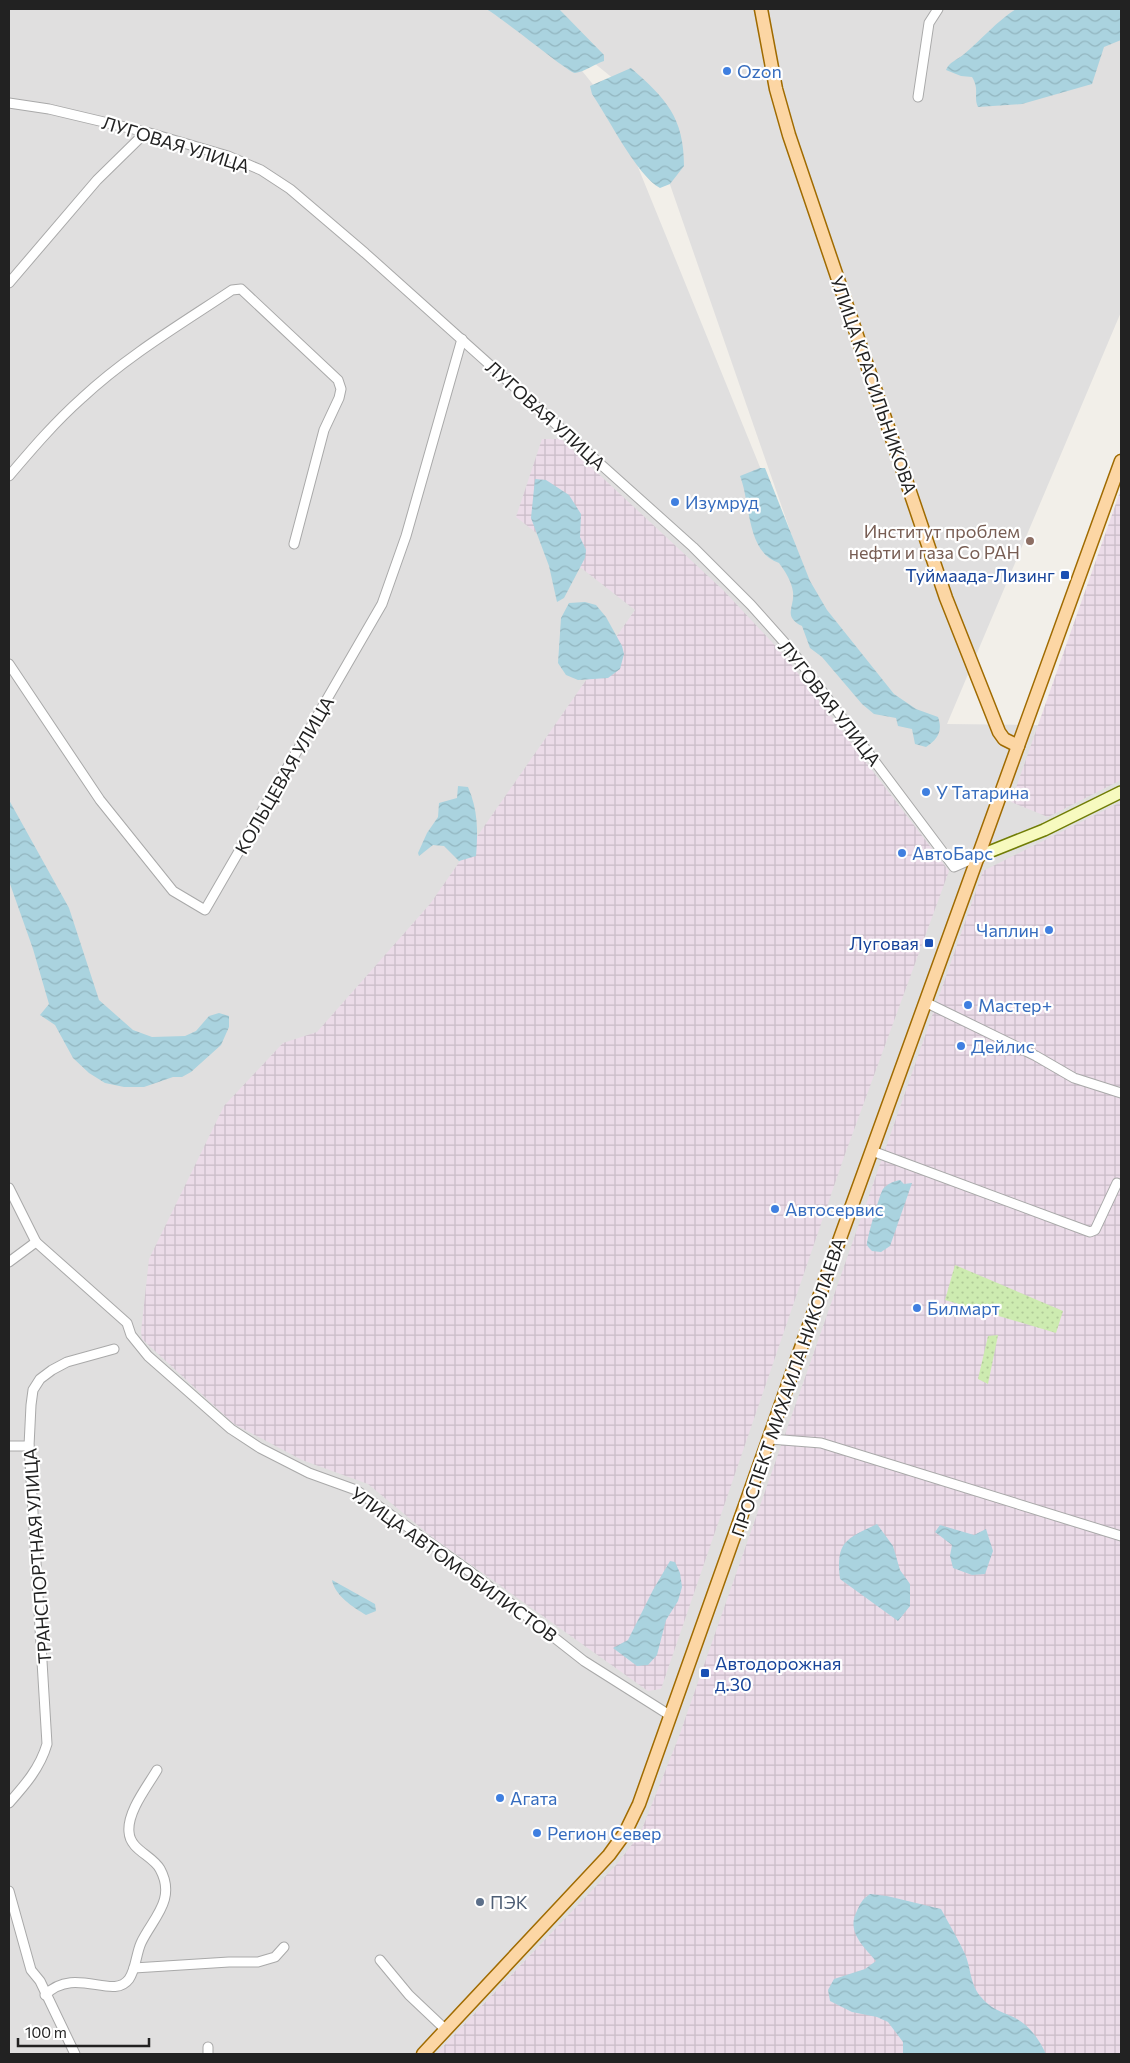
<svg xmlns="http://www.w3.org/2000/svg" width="1130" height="2063" font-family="Commissioner,sans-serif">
<defs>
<pattern id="industrial-grid" width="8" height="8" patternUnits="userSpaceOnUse" patternTransform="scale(1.25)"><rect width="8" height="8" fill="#ebdbe8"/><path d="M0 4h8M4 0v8" fill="none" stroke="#c9bcc7"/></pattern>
<pattern id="grass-dots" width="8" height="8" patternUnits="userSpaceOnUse" patternTransform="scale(1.25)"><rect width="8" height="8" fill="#cdebb0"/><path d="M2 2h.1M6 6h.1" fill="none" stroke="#b0c997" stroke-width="1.8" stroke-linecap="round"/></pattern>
<pattern id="water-waves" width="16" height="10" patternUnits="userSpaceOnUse" patternTransform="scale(1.25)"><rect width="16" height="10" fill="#aad3df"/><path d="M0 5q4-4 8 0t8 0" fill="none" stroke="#92b5bf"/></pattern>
</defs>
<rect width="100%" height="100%" fill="#f2efe9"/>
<path fill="#e0dfdf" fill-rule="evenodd" d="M9 9H1121V312L947 724 1121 726V2054H9ZM541 20 641 101 794 542 786 531 616 113Z"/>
<g fill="url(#industrial-grid)">
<polygon points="542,439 561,439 724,591 784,655 949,871 844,1157 661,1689 648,1691 432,1537 368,1484 302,1460 234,1424 142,1339 141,1332 149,1259 224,1106 283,1043 317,1032 430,904 635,610 516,517"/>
<polygon points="1121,489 1121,780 1048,817 1011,802"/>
<polygon points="1121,802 1121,2054 436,2054 617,1864 640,1834 678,1739 983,871"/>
</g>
<g fill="url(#grass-dots)">
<polygon points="955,1265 1063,1311 1056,1333 945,1300"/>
<polygon points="998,1335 988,1384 978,1379 988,1336"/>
</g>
<g fill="url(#water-waves)">
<path d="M486 9H559L604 55V61C595 64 584 72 575 73 569 73 500 16 486 9Z"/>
<path d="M1016 9H1121V40L1104 47 1092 84 1022 104 978 107C973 96 980 90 972 77L961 76 946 70C949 62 957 60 963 55 981 40 997 21 1016 9Z"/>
<path d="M631 68C666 99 684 117 684 166L670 184 660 188C637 176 608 117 592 94L590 86Z"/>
<path d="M760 468H765L810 581 827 610 894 694 916 709 938 717C943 731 938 739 926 747L915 744 912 729 898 726 896 718 874 714 862 704 822 657 810 648 802 626C782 616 795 607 793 592 792 582 785 571 779 563 746 552 751 504 740 476Z"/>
<polygon points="535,479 546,480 569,495 581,514 580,537 586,550 585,558 564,598 557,602 549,566 531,518"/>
<polygon points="585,602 596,605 606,617 622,646 624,654 620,669 608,678 578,680 566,675 558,663 561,618 569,603"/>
<path d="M458 786 468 787C478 810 478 831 476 856L459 861 444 846 433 845 419 856 418 853 427 833 438 817 439 803 457 798Z"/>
<polygon points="9,800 69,908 99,1000 133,1030 152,1037 185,1036 196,1031 209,1016 219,1013 229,1016 229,1027 221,1045 191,1072 182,1077 173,1077 144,1087 124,1087 105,1083 89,1073 73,1058 55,1025 40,1015 49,1004 33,949 9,881"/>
<path d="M900 1180 904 1184 912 1183 890 1246 881 1252 872 1251C870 1249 868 1247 867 1245 866 1241 880 1193 883 1189 887 1184 894 1181 900 1180Z"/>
<path d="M877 1524 893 1546 900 1570 910 1584V1606L898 1621 840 1579C836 1542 845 1539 877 1524Z"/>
<polygon points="940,1525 974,1535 986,1529 993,1551 985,1574 972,1575 953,1568 950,1556 952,1545 935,1532"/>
<polygon points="670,1561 675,1562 680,1573 682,1587 678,1601 666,1620 657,1655 648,1665 637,1666 613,1648 628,1640 653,1590"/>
<path d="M332 1580 375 1604 376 1611 366 1615C353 1607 335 1596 332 1580Z"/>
<path d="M870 1894 887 1896 941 1909C949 1924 958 1939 965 1954 971 1968 970 1985 981 1997 993 2011 1002 2011 1017 2019 1030 2026 1040 2041 1046 2054H903V2042L888 2022 877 2017 852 2012 830 2001 828 1990 834 1979 865 1969 876 1961C864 1947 847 1932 856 1913 860 1904 862 1899 870 1894Z"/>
</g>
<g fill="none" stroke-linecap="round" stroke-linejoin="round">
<defs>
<g id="street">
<polyline points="918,97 929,23 938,9"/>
<polyline points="9,103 49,109 146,132 228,156 261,170 290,189 365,253 693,547 751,605 792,651 954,867 979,856"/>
<polyline points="9,283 97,180 146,132"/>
<path d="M9 476C32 449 55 422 82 398 127 356 181 324 232 290L241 289 338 380 341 389 339 398 324 430 294 544"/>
<polyline points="9,664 100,800 173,891 205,910 382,604 406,536 462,339"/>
<polyline points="925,1002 1036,1056 1074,1078 1121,1093"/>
<polyline points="872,1151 1090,1232 1095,1230 1117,1183"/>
<polyline points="9,1188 36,1242 127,1323 131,1335 148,1356 231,1429 260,1448 309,1473 356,1490 472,1573 584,1661 671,1716"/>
<polyline points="9,1262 36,1242"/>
<polyline points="770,1439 821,1443 1121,1536"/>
<polyline points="9,1446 29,1446"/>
<path d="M9 1803C25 1785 40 1768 47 1744L29 1446 31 1405 33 1390 40 1379 52 1370 67 1362 114 1349"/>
<polyline points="9,1891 31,1970 40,1981 75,2054"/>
<polyline points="380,1960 409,1995 446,2030"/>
<polyline points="134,1968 229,1962 258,1962 275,1957 284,1947"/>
<path d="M45 1995C75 1965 113 2001 129 1979 136 1969 136 1954 141 1943 152 1919 177 1900 160 1869 152 1855 130 1850 129 1832 127 1812 147 1787 157 1770"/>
<polyline points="208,2047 208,2054"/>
</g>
<polyline id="secondary" points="979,856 1044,830 1121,792"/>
<g id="primary">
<polyline points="761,9 776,89 789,135 946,598 999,732 1004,739 1018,746"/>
<polyline points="423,2054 609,1855 625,1833 639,1804 834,1255 1121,461"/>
</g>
</defs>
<use href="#street" stroke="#a9a9a9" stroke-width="11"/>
<use href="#secondary" stroke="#707d05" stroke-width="14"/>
<use href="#primary" stroke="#a06b00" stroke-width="15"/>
<use href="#street" stroke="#fff" stroke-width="9"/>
<use href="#secondary" stroke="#f7fabf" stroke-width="11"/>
<use href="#primary" stroke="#fcd6a4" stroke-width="12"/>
</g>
<g fill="#3f7fe0" stroke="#fff" stroke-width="2">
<circle cx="727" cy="71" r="5"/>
<circle cx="675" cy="502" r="5"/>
<circle cx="926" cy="792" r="5"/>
<circle cx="902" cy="853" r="5"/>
<circle cx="1049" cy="930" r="5"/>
<circle cx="968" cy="1005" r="5"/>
<circle cx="961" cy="1046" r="5"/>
<circle cx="775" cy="1209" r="5"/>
<circle cx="917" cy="1308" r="5"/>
<circle cx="500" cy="1798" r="5"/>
<circle cx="537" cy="1833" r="5"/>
</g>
<circle fill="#8d6e63" stroke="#fff" stroke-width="2" cx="1030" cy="541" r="5"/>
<g fill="#1a4fb4" stroke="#fff" stroke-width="2">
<rect x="1060" y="570" width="10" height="10" rx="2.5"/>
<rect x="924" y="938" width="10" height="10" rx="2.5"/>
<rect x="700" y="1668" width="10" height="10" rx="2.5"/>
</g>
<circle fill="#5c6f8a" stroke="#fff" stroke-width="2" cx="480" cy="1902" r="5"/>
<g text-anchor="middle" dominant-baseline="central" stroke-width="4.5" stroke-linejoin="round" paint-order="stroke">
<g font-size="18" fill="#366cbe" stroke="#fff" text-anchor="start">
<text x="737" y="71">Ozon</text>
<text x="685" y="502">Изумруд</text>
<text x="936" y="792">У Татарина</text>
<text x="912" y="853">АвтоБарс</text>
<text x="1039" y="930" text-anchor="end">Чаплин</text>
<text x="978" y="1005">Мастер+</text>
<text x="971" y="1046">Дейлис</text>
<text x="785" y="1209">Автосервис</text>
<text x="927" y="1308">Билмарт</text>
<text x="510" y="1798">Агата</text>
<text x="547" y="1833">Регион Север</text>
</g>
<g font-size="18" fill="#222" stroke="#fff">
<text transform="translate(176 144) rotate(17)">ЛУГОВАЯ УЛИЦА</text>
<text transform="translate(874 385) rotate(71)">УЛИЦА КРАСИЛЬНИКОВА</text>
<text transform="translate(546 415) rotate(42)">ЛУГОВАЯ УЛИЦА</text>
<text transform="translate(830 703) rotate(52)">ЛУГОВАЯ УЛИЦА</text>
<text transform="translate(284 775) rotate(-60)">КОЛЬЦЕВАЯ УЛИЦА</text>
<text transform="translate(788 1387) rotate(-71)">ПРОСПЕКТ МИХАИЛА НИКОЛАЕВА</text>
<text transform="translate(37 1556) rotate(-94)">ТРАНСПОРТНАЯ УЛИЦА</text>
<text transform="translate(454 1564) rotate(36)">УЛИЦА АВТОМОБИЛИСТОВ</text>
</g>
<g font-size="18" fill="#785e54" stroke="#fff" text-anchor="end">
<text x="1020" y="531">Институт проблем<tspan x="1020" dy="21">нефти и газа Со РАН</tspan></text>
</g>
<g font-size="18" fill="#164399" stroke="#fff" text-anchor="end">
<text x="1055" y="575">Туймаада-Лизинг</text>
<text x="919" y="943">Луговая</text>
<text x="715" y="1663" text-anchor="start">Автодорожная<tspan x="715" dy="21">д.30</tspan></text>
</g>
<g font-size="18" fill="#4e5e75" stroke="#fff" text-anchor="start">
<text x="490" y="1902">ПЭК</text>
</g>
</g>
<rect width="1130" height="2063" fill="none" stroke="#222222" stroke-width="20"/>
<path d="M18 2038v8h131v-8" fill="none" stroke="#222222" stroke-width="2.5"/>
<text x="25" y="2038" font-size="15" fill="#222222" stroke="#ffffff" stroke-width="4" paint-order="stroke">100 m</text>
</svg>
